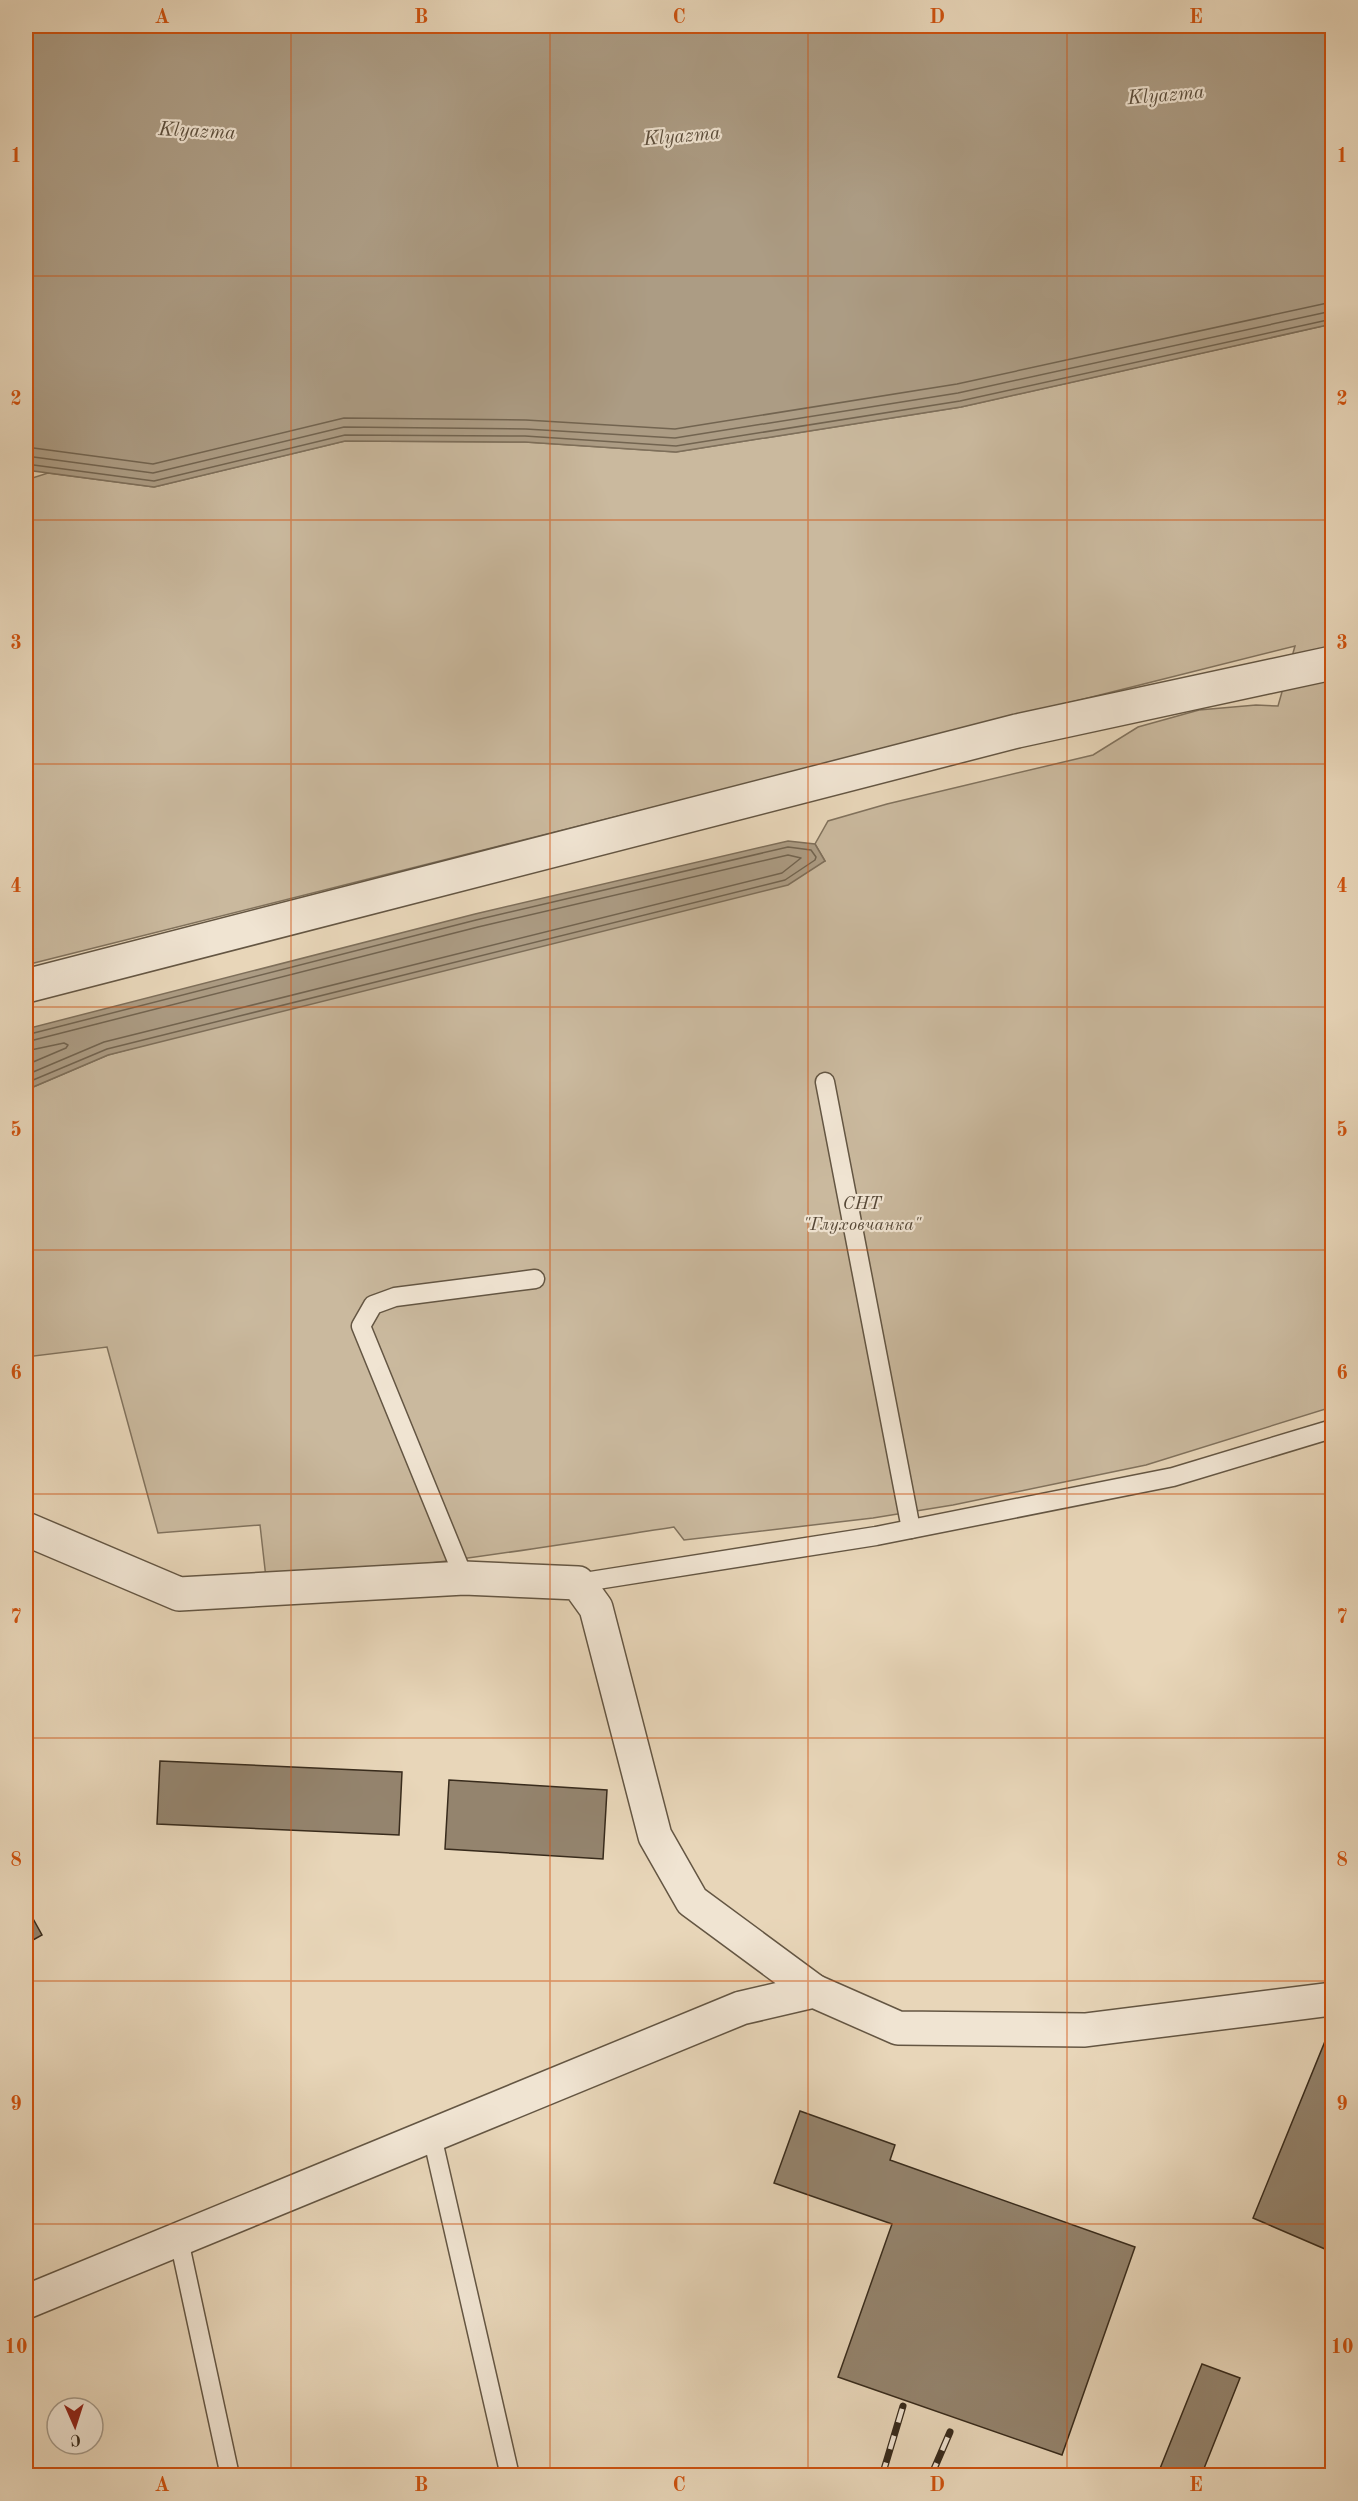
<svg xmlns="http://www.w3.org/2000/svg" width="1358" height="2501" font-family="'Old Standard TT',serif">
<rect width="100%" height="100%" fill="#e8d6b9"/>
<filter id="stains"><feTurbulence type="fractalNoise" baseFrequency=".00333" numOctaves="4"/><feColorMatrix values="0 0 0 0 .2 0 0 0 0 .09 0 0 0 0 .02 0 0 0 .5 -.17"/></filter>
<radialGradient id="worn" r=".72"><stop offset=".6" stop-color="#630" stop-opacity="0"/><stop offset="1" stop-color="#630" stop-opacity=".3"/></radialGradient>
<path fill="#cab99e" stroke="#81725d" stroke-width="1.5" d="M1332 324V1407L1146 1465 953 1505 873 1518 684 1540 674 1527C538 1548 403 1571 266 1578L260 1525 158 1533 107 1347 26 1357V1090L108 1055 825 861 815 844 828 821 887 804 1093 755 1138 727 1199 710 1256 705 1278 706 1295 646 26 965V480L48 473 154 487 345 441 525 442 676 452 961 407Z"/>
<g fill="#ac9c84" stroke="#7e6f5a" stroke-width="1.5">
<polygon points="26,26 1332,26 1332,324 961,407 676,452 525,442 345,441 154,487 26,470"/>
<polygon points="788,841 815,844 825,861 788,885 108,1055 26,1090 26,1029 475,914"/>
</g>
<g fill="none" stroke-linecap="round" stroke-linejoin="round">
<g stroke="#726450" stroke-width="1.5">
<polyline points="26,447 153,464 344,418 526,420 675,429 957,384 1332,302"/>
<polyline points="26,456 153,473 344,427 526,429 675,438 958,393 1332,311"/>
<polyline points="26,464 154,481 345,435 525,436 676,446 960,401 1332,319"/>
<polyline points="26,1035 476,920 788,847 811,850 816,857 815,860 785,880 107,1049 26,1083"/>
<polyline points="26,1042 478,927 788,855 801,858 782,873 104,1042 26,1075"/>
<polyline points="26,1051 64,1043 68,1045 66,1048 26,1065"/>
</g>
</g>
<g fill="#94846e" stroke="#382b1c" stroke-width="1.5">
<polygon points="26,647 33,666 26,669"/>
<polygon points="160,1761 402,1772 399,1835 157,1824"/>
<polygon points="449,1780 607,1790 603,1859 445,1849"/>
<polygon points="26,1906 42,1935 26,1944"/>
<polygon points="1332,2033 1332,2252 1253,2218 1328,2034"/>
<polygon points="800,2111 895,2145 890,2160 1135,2247 1062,2455 838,2377 892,2224 774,2183"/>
<polygon points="1202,2364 1240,2378 1201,2476 1157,2476"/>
</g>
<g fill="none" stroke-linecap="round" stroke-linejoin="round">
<defs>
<g id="lane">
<polyline points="825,1082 911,1529"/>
<polyline points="464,1578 361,1326 373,1305 395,1297 535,1279"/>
<polyline points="578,1583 876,1536 1173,1477 1332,1429"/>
<polyline points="432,2136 510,2476"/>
<polyline points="179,2240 230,2476"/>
</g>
<g id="street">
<polyline points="26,986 1017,731 1332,663"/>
<polyline points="26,1529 179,1594 464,1578 578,1583 596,1608 655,1836 692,1901 814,1991"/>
<polyline points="26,2302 741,2008 814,1991 898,2028 1085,2030 1332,1999"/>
</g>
</defs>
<use href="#lane" stroke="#645643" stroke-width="21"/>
<use href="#street" stroke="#645643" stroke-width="36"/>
<use href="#lane" stroke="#f0e4d2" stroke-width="18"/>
<use href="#street" stroke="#f0e4d2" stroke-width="33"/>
<defs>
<g id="rail">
<polyline points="882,2476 903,2406"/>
<polyline points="931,2476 950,2432"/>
</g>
</defs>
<use href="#rail" stroke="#382b1c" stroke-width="7"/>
<use href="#rail" stroke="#f0e4d2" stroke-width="4.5" stroke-dasharray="14" stroke-linecap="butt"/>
</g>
<path fill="none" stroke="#ce520e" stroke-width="1.5" stroke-opacity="0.55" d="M291 26V2476M550 26V2476M808 26V2476M1067 26V2476M26 276H1332M26 520H1332M26 764H1332M26 1007H1332M26 1250H1332M26 1494H1332M26 1738H1332M26 1981H1332M26 2224H1332"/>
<g text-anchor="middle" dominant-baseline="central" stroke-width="4.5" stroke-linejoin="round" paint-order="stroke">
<g font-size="18" font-style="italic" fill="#554736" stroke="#f0e4d2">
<text x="862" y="1204">СНТ<tspan x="862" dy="21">"Глуховчанка"</tspan></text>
</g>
<g font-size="20" font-style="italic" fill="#5b4d3b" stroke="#f0e4d2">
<text transform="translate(1166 96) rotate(-5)">Klyazma</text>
<text transform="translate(197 132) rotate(3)">Klyazma</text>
<text transform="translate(682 137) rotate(-5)">Klyazma</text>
</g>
</g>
<rect width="1358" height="2501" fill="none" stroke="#e8d6b9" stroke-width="66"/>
<g transform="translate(75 2426) rotate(177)"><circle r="28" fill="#f0e4d2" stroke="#a69a89" stroke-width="1.5"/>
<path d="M0-4.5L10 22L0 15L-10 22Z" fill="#8f2418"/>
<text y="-9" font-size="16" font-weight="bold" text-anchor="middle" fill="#382b1c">С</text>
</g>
<rect x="33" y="33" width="1292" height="2435" fill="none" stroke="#ce520e" stroke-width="2"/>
<g font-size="20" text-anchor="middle" font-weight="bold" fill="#ce520e">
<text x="162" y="23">A</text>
<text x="421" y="23">B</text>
<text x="679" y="23">C</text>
<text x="937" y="23">D</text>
<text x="1196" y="23">E</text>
<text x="16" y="162">1</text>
<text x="1342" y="162">1</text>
<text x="16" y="405">2</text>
<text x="1342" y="405">2</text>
<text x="16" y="649">3</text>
<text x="1342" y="649">3</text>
<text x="16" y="892">4</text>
<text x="1342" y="892">4</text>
<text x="16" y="1136">5</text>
<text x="1342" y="1136">5</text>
<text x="16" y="1379">6</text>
<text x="1342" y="1379">6</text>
<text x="16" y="1623">7</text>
<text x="1342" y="1623">7</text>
<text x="16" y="1866">8</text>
<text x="1342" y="1866">8</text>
<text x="16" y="2110">9</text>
<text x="1342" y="2110">9</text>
<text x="16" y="2353">10</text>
<text x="1342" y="2353">10</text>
<text x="162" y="2491">A</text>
<text x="421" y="2491">B</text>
<text x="679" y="2491">C</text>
<text x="937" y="2491">D</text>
<text x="1196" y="2491">E</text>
</g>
<rect width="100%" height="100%" filter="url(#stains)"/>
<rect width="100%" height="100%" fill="url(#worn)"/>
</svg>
